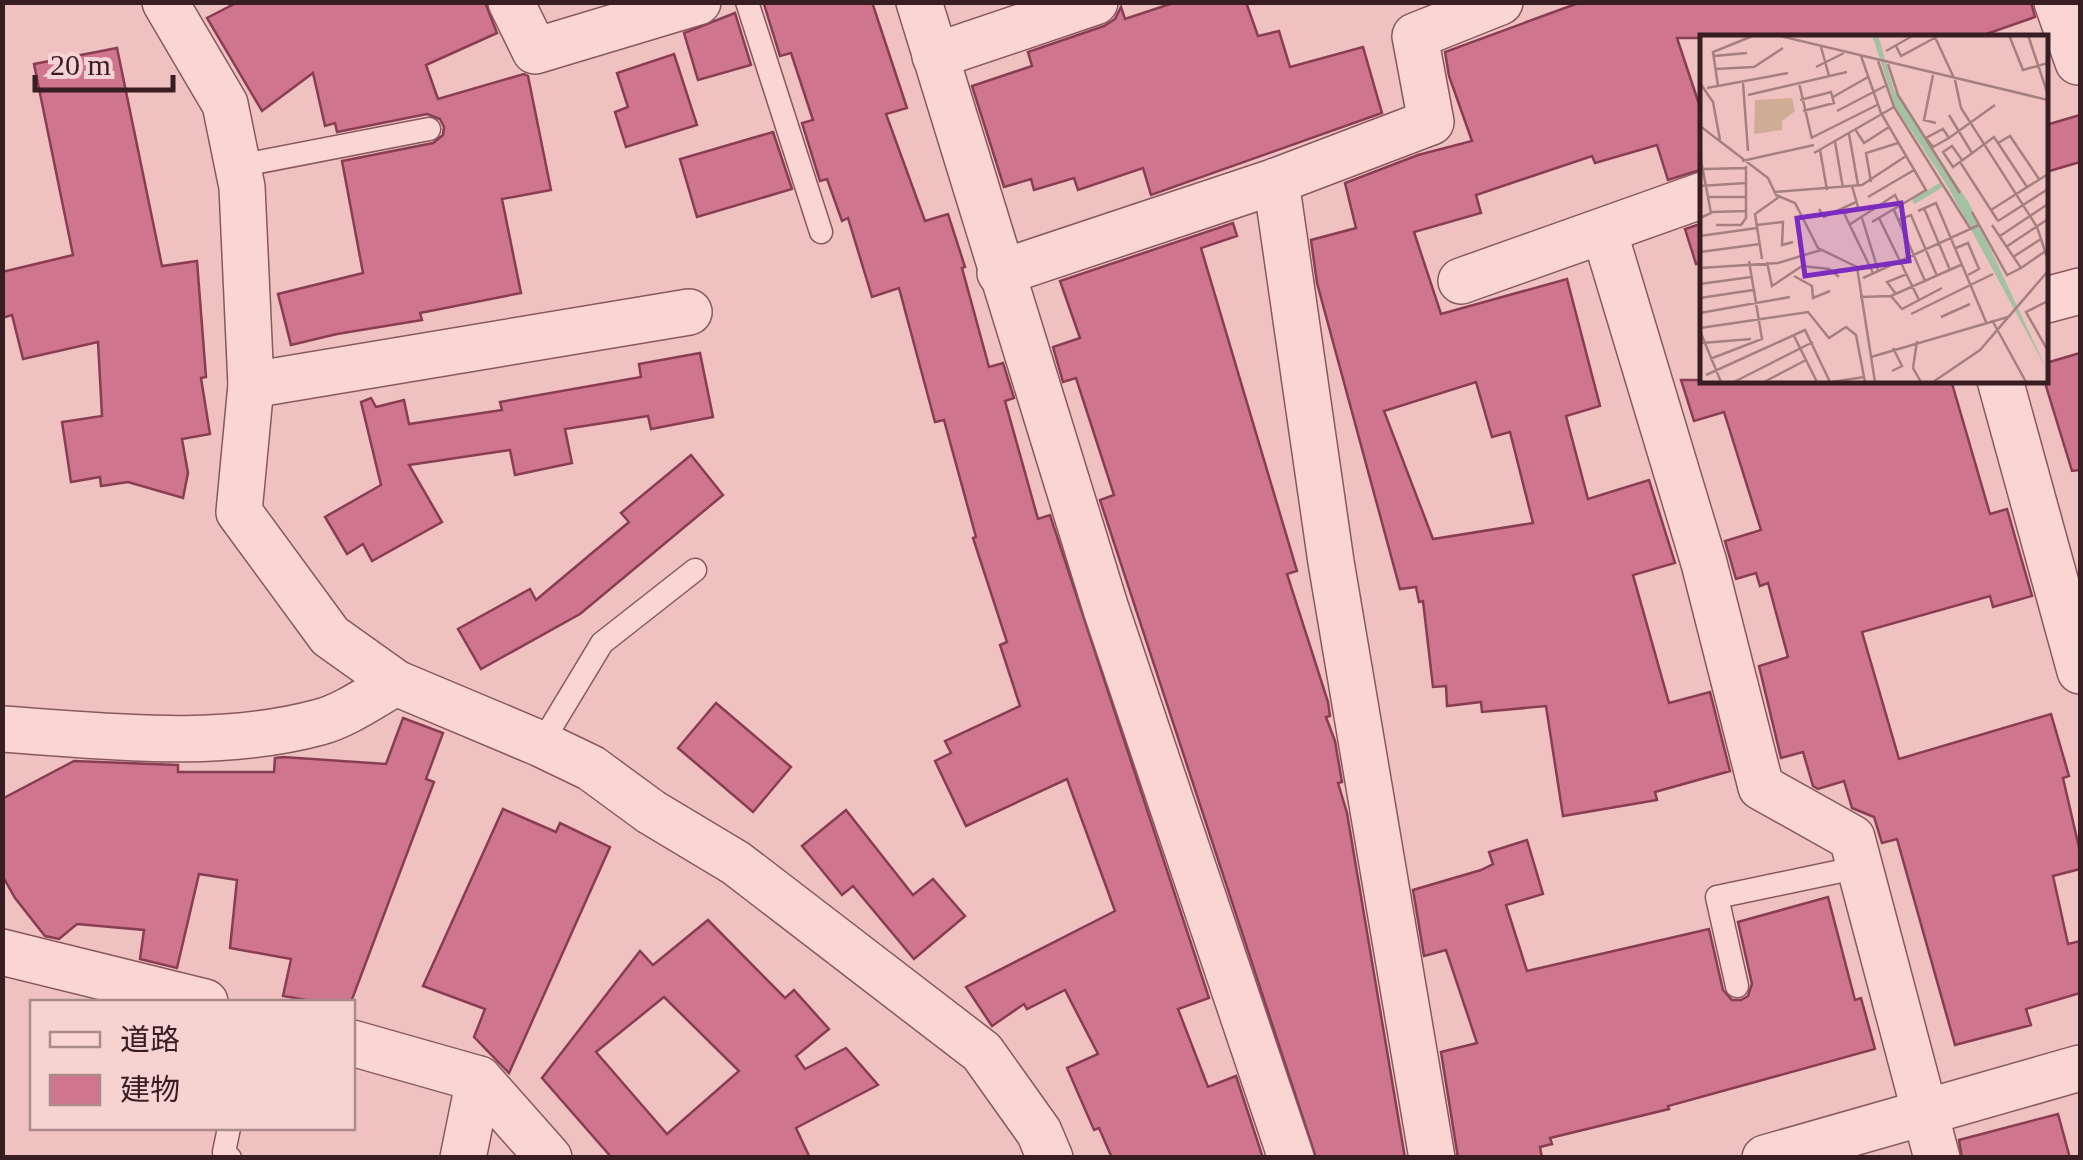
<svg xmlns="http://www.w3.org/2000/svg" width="2083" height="1160" font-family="'Times New Roman','Noto Sans JP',serif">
<rect width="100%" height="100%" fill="#efc2c1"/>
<g fill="#cf758d" stroke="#893d53" stroke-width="2.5" fill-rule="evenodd">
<polygon points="238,2 485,2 497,33 426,65 438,99 524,74 528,76 551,190 502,199 521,293 420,313 422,320 337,334 291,345 278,294 363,273 342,161 433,143 443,135 444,127 440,119 427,114 337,132 335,123 325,126 313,73 262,111 207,18"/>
<polygon points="770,2 872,2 907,108 886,114 925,221 948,214 965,267 962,268 989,367 1003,363 1014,398 1005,401 1038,519 1050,515 1209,998 1178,1009 1208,1087 1236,1076 1263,1158 1112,1158 1099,1128 1094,1130 1067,1068 1098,1054 1065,990 1027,1009 1024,1004 992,1026 966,987 1115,911 1067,779 966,826 935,761 951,753 945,741 1020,706 1000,645 1007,642 973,538 976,537 944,420 935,422 899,288 872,297 848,218 842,221 827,179 820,181 802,123 813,120 791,53 780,56 764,4"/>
<polygon points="1176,2 1246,2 1258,36 1279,31 1290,67 1363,47 1382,113 1151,195 1143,168 1078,190 1074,178 1034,190 1031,179 1004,187 972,86 1032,66 1028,52 1104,26 1115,19 1121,7 1125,19"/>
<path d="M1581 2H2031L2035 17 1975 38H1677L1703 116V169L1668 180 1657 145 1595 163 1592 156 1476 195 1481 213 1414 232 1441 314 1567 279 1600 406 1566 416 1588 499 1649 480 1675 563 1633 575 1669 703 1710 692 1730 771 1655 792 1657 800 1563 816 1546 706 1482 712 1481 702 1447 706 1446 686 1433 687 1423 601 1419 602 1416 587 1400 589 1317 283 1311 240 1356 228 1345 183 1418 155 1472 141 1449 76 1445 52ZM1476 382 1492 437 1510 432 1533 523 1433 539 1384 411Z"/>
<polygon points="735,13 751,65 698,80 684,33"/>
<polygon points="117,48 162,266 197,261 206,377 201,378 210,434 182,439 188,473 183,498 128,482 101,486 100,477 71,482 62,422 102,416 98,342 23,359 12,315 2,318 2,272 73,255 34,64"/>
<polygon points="674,54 697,125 626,147 615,112 628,107 617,73"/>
<polygon points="2080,115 2080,162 2046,172 2046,125"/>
<polygon points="773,132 792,189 697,217 680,159"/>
<polygon points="1233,223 1237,236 1201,248 1297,571 1287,574 1328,702 1330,716 1326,717 1335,741 1342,782 1338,783 1347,813 1405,1158 1316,1158 1100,500 1114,495 1076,378 1063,382 1053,347 1080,338 1060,281"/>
<polygon points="1703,223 1703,263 1696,264 1685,229"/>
<polygon points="700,353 713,417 651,429 648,416 565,429 572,463 515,475 510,450 409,465 442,522 372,561 363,544 347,554 325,517 381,485 361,402 371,398 376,407 404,400 409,424 502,410 500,402 641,377 639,364"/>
<polygon points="2080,353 2080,470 2072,471 2046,386 2046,363"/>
<polygon points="1681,380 1951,380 1990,514 2007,509 2032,596 1993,607 1990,596 1862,632 1899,759 2051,714 2069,776 2063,778 2080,852 2080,869 2053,876 2068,944 2080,941 2080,993 2026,1009 2031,1025 1955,1045 1897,839 1882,843 1874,817 1852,808 1844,781 1818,789 1813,786 1803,752 1781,758 1759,666 1788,657 1768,583 1760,586 1756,573 1736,579 1725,541 1761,530 1724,412 1694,421"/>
<polygon points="691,455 723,495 580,614 481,669 458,629 530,589 536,600 629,522 621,513"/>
<polygon points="716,703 791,767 753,812 678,748"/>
<polygon points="403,718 443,733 426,779 434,782 351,1002 318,1002 283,996 291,959 230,948 237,880 199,874 177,968 140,959 144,930 77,924 59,939 45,936 15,898 2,875 2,799 74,761 178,765 178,772 274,772 275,758 283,757 386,764"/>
<polygon points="503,809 556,832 560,823 610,847 509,1073 474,1037 485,1009 423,986"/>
<polygon points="846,810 913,895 933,879 965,916 914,959 853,886 842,895 802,846"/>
<polygon points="1527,840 1543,894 1506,905 1527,971 1709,929 1723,990 1732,1000 1741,1000 1748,996 1752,984 1738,922 1828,897 1855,1000 1861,998 1875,1049 1668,1106 1669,1109 1550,1138 1552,1144 1540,1147 1542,1158 1458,1158 1441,1052 1477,1043 1446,950 1424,956 1413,890 1481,870 1493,864 1489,852"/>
<path d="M708 920 785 998 794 990 829 1029 796 1056 805 1069 846 1048 878 1085 796 1128 810 1158H612L542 1078 640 951 653 965ZM664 997 739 1071 667 1134 596 1052Z"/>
<polygon points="2058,1114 2070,1158 1962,1158 1959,1140"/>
</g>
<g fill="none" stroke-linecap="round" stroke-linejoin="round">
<defs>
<g id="lane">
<polyline points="747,2 821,232"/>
<polyline points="238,166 429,129"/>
<polyline points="541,744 602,643 695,570"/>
<polyline points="1737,986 1717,897 1860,867"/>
<polyline points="229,1128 224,1152 230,1158"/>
</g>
<g id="street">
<polyline points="165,2 225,104 242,187 251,385 239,512 330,636 396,683 541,744 591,768 651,812 736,863 982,1052 1039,1132 1050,1158"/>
<polyline points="511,2 535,51 698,2"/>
<polyline points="919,2 1106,609 1291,1158"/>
<polyline points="2057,2 2078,62"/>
<polyline points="935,56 1095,2"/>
<polyline points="1276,181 1331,562 1432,1158"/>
<polyline points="1604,231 1704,563 1761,787 1852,838 1937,1158"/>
<polyline points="1000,273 1276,181 1431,122 1415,36 1500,2"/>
<polyline points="1461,281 1703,195"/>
<polyline points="2046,300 2080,291"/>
<polyline points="2000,380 2080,671"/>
<polyline points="251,385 689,312"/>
<path d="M2 729C108 736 217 750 320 722 346 715 372 696 396 683"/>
<polyline points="2,952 205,1002"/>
<polyline points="352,1043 479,1079 549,1158"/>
<polyline points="463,1158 479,1079"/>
<polyline points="1765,1158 2080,1068"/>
</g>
</defs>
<use href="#lane" stroke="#89585f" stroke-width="25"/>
<use href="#street" stroke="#89585f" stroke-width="48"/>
<use href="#lane" stroke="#fad5d4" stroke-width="22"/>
<use href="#street" stroke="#fad5d4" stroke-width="45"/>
</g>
<g transform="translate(1700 35)">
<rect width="348" height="348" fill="#efc2c1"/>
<path d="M92 63 95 76 82 86V95L54 99 55 65Z" fill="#cead94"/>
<path d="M172 0H178L194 55 269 168 347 335 248 152 195 71Z" fill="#a4c1a4"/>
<path fill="none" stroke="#a4c1a4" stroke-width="5" d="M213 167 241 150"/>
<path fill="none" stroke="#a68081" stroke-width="2.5" d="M76 0 348 65M234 0 254 43M309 0 323 35 348 28M328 0 348 60M196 11 201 21 240 0M121 12 129 41M186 16 214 0M14 21 47 18M161 21 181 78 226 155 172 187M178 26 194 72 271 195M188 29 198 60 260 158M116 32 144 18M15 34 54 32 83 13M233 40 224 85 236 88M255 45 261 73 337 192 348 225M0 48 13 67 20 105M43 48 48 116M99 48 112 104M18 51 13 17 55 0M7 53 88 38M48 60 147 37M133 62 168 42M100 65 131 57 134 68 103 76M137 76 185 51M249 80 272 118M0 91 68 143 76 160 95 168 118 213 157 232 175 347M155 94 164 108 189 92M149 99 158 150M111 103 177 70M249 103 243 94 226 103 233 112 249 103 295 70M135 107 143 153M298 108 327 152M120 115 127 155M114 118 194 72M0 120 11 178 0 183M42 126 114 110M260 127 253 132 243 117 252 111 262 125M4 134 45 133M171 147 166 118 198 108M0 151 46 148M74 157 162 150 206 121M9 162H46M168 162 214 135M224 173 250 235M119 174 124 182 156 167M142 174 173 238M194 175 225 246M291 175 348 139M218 176 236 168 286 287M11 177 46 176M272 177 307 240 321 233M144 179 158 172 152 151M162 183 178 235M179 183 219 265M198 185 211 180 237 241M298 186 260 127 294 102 298 108 310 101 339 144M298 186 348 154M16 190H41L46 183V131M57 190 83 187 82 210 93 207M149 190 195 160 201 172M292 190 321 233 347 215M0 201 57 193M300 201 348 169M306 212 348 184M256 213 268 208 279 234 268 240M0 217 60 209M313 222 341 204M62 224 55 179 79 162M67 227 72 251 102 231M102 231 129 234 139 242M0 233 78 228 121 215M94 241 112 251 113 263 130 256M163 243 279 190M0 249 51 242M196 259 187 247 207 239M191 261 202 274 242 253M160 262 191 261 263 229M0 263 53 255M348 266 326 277 348 316M0 278 90 262M211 279 293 239M241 282 270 269M292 285 326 347M0 293 108 277 129 303 146 292 156 300 165 347M0 296 21 347M94 301 117 347M217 306 213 333 221 347M2 308 51 304M171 322 308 282M10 324 62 304 49 226M192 336 202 331 193 313M6 340 105 295 130 347M34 347 113 307M64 347 106 325M132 347 164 342M233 347 280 315 348 236"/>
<path fill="#7b2cbf" fill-opacity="0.15" stroke="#7b2cbf" stroke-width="5" d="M201 168 209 226 105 241 97 183Z"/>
<rect width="348" height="348" fill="none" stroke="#381d22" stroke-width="5"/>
</g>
<rect width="2083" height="1160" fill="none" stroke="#381d22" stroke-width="10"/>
<rect x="30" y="1000" width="325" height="130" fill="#f6d2d1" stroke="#aa8a8b" stroke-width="2.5"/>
<rect x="50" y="1032" width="50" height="15" fill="#fad5d4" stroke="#aa8a8b" stroke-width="2.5"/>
<text x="120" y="1050" font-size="30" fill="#381d22">道路</text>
<rect x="50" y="1075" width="50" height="30" fill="#cf758d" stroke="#aa8a8b" stroke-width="2.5"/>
<text x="120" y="1100" font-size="30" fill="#381d22">建物</text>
<path d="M35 75v15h138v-15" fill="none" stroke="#381d22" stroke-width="5"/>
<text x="50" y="75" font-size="30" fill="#381d22" stroke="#f6d2d1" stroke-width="8" paint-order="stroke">20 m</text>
</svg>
